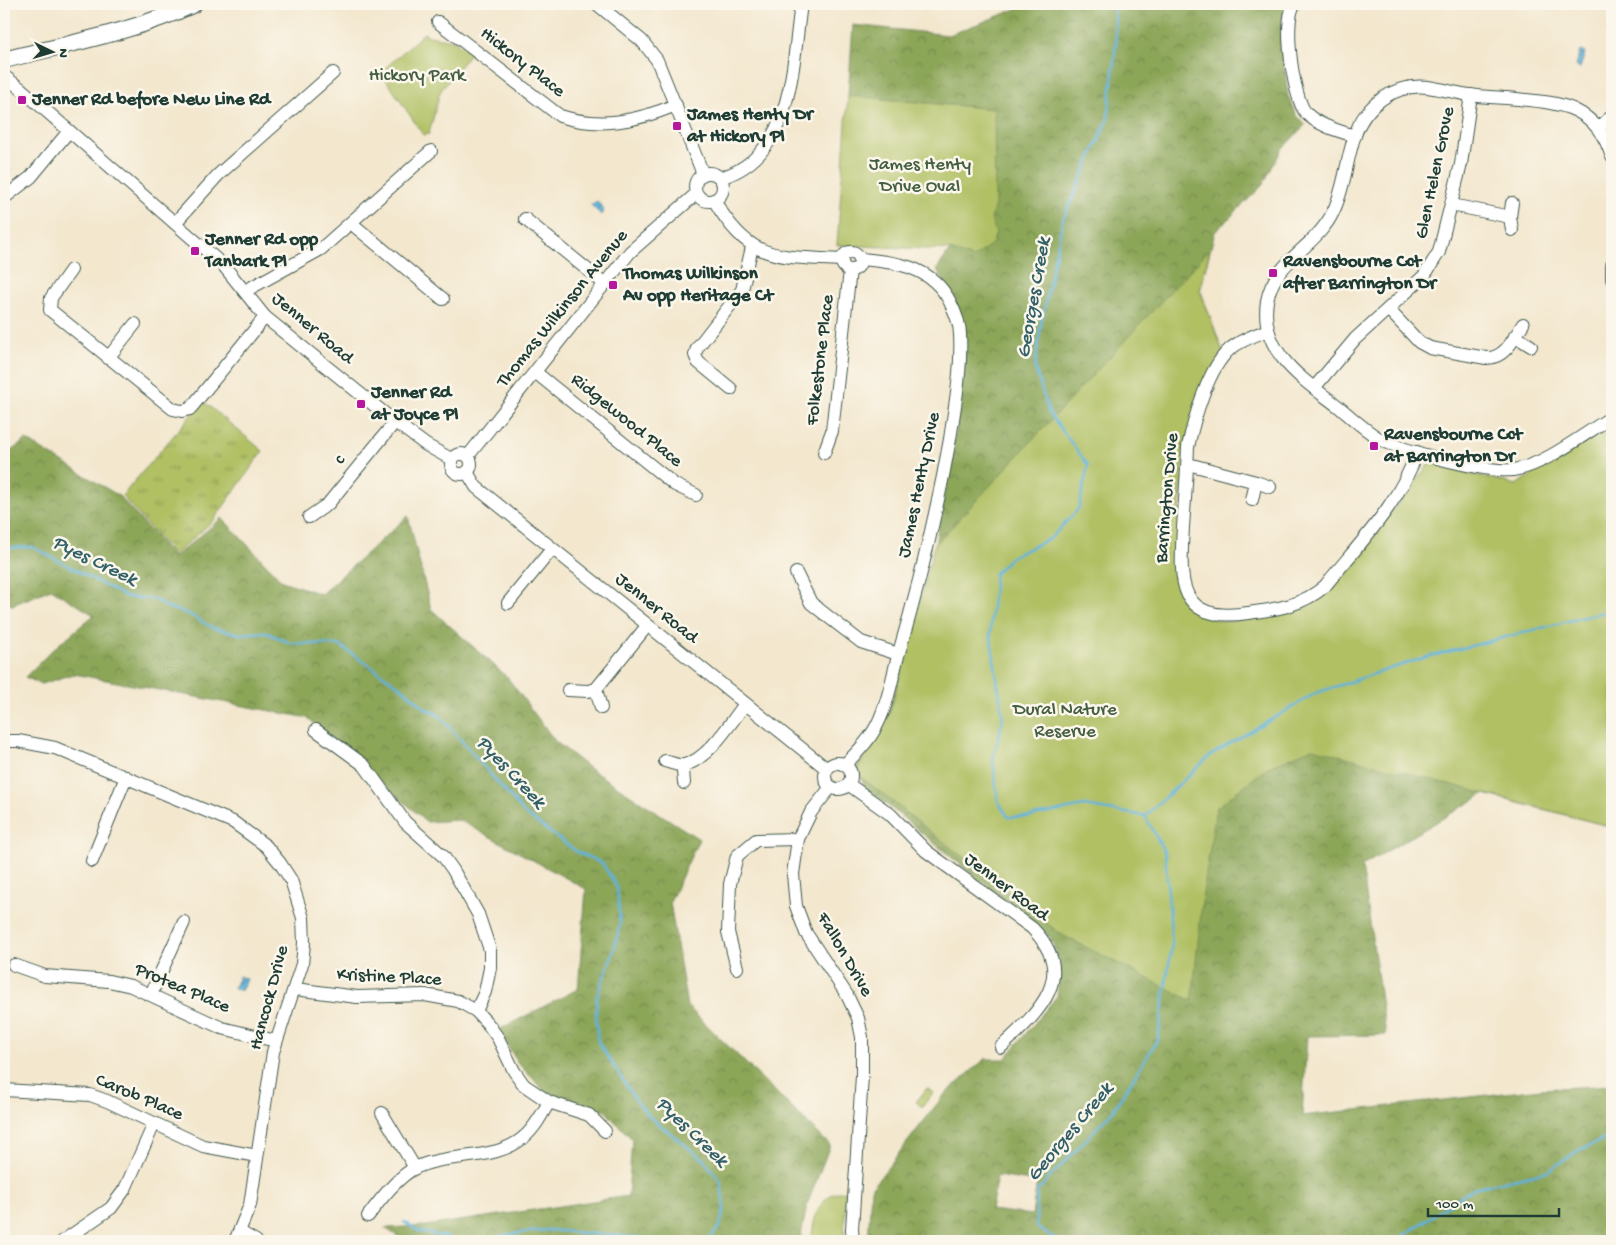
<svg xmlns="http://www.w3.org/2000/svg" width="1616" height="1245" font-family="'Gochi Hand',sans-serif">
<defs>
<pattern id="grass-tufts" width="24" height="20" patternUnits="userSpaceOnUse" patternTransform="scale(1.25)"><rect width="24" height="20" fill="#b0c063"/><path d="M3 7l-1-3M5 7V3M7 7l1-3M15 17l-1-3M17 17v-4M19 17l1-3" fill="none" stroke="#8f9d52"/></pattern>
<pattern id="forest-crowns" width="20" height="18" patternUnits="userSpaceOnUse" patternTransform="scale(1.25)"><rect width="20" height="18" fill="#8ca659"/><path d="M2 6a3 3 0 1 1 6 0M12 15a3 3 0 1 1 6 0" fill="none" stroke="#72884a"/></pattern>
<pattern id="water-waves" width="16" height="10" patternUnits="userSpaceOnUse" patternTransform="scale(1.25)"><rect width="16" height="10" fill="#5fb2da"/><path d="M0 5q4-4 8 0t8 0" fill="none" stroke="#4e92b2"/></pattern>
</defs>
<rect width="100%" height="100%" fill="#fbf7ec"/>
<filter id="ink" filterUnits="userSpaceOnUse"><feTurbulence type="fractalNoise" baseFrequency=".02" numOctaves="2"/><feDisplacementMap in="SourceGraphic" scale="10" xChannelSelector="R" yChannelSelector="G"/><feConvolveMatrix kernelMatrix="1 2 1 2 8 2 1 2 1" color-interpolation-filters="sRGB"/></filter>
<filter id="wash" filterUnits="userSpaceOnUse"><feTurbulence type="fractalNoise" baseFrequency=".0096" numOctaves="4" result="noise"/><feDisplacementMap in="SourceGraphic" scale="20" xChannelSelector="R" yChannelSelector="G"/><feGaussianBlur stdDeviation="1.12" result="paint"/><feColorMatrix in="noise" values="0 0 0 0 0 0 0 0 0 0 0 0 0 0 0 0 0 1.4 0 .05"/><feComposite in="paint" operator="in"/></filter>
<g filter="url(#wash)">
<rect width="100%" height="100%" fill="#f3e7ce"/>
<polygon fill="url(#grass-tufts)" stroke="#687e4c" points="203,401 263,451 214,520 174,555 122,496"/>
<g fill="url(#forest-crowns)" stroke="#567246" fill-rule="evenodd">
<path d="M1029 4H1289L1283 14 1280 32 1288 96 1297 116 1306 124 1282 149 1262 186 1215 232 1200 289 1223 352 1185 443 1175 572C1180 601 1202 623 1233 621 1271 615 1300 616 1330 590L1430 463 1516 485 1612 426V827L1484 794 1362 866 1386 1035 1307 1036 1302 1116 1541 1089 1612 1085V1241H868L871 1189 944 1095 985 1059H1005L1057 996 1060 963 1051 938 864 786 857 766 887 715 928 582 957 425 960 311 937 269 950 250 973 258 994 109 848 96 853 25 949 35ZM997 1176 1037 1182 1032 1215 991 1210Z"/>
<polygon points="26,440 119,496 174,557 222,518 282,581 321,594 408,516 431,609 507,677 555,741 590,769 699,839 670,902 687,1006 830,1145 807,1205 800,1241 405,1241 385,1228 425,1226 628,1196 632,1139 605,1111 546,1093 518,1063 498,1030 578,989 586,889 459,820 427,822 308,718 74,674 41,684 25,677 52,650 94,615 51,589 13,605 4,604 4,456"/>
</g>
<g fill="#b0c063" stroke="#687e4c">
<polygon points="424,33 429,36 453,40 471,52 440,92 429,134 423,135 381,72"/>
<polygon points="848,96 994,109 995,204 991,220 996,233 992,244 973,258 950,250 837,245"/>
<path d="M1210 249 1200 290 1223 352 1185 443 1175 572C1180 601 1202 623 1233 621 1271 615 1300 616 1330 590L1430 463 1516 485 1612 426V827L1312 748 1268 767 1216 808 1203 894 1192 1001 1062 935 861 777 858 768 889 716 934 546Z"/>
<polygon points="927,1088 933,1093 922,1107 916,1102"/>
<path d="M846 1191 844 1241H811C814 1218 818 1192 846 1191Z"/>
</g>
<g fill="url(#water-waves)" stroke="#3f7887">
<polygon points="1580,51 1585,53 1580,68 1575,66"/>
<polygon points="597,201 604,210 601,215 591,205"/>
<polygon points="239,976 246,979 241,991 234,988"/>
</g>
<g fill="none" stroke-linecap="round" stroke-linejoin="round">
<g stroke="#5fb2da" stroke-width="2.5">
<polyline points="4,548 33,547 126,597 154,599 166,607 189,614 213,628 239,634 265,632 290,643 339,645 401,687 426,709 439,715 525,814 577,852 602,863 617,887 620,924 614,950 597,996 596,1019 598,1042 637,1102 651,1118 704,1160 721,1182 724,1209 720,1226 708,1241"/>
<polyline points="1146,815 1211,755 1316,693 1420,659 1612,610"/>
<polyline points="404,1222 418,1231 464,1241"/>
<polyline points="656,1240 663,1241"/>
<polyline points="480,1241 510,1234 548,1230 643,1238"/>
<polyline points="1059,1241 1036,1227 1037,1191 1112,1112 1158,1039 1172,944 1165,853 1145,816 1084,806 1028,817 1008,817 998,801 993,760 1003,718 990,633 995,573 1011,557 1051,538 1079,508 1088,465 1049,413 1035,368 1041,324 1063,219 1108,119 1116,44 1114,4"/>
<polyline points="1395,1241 1474,1188 1548,1171 1579,1150 1612,1136"/>
</g>
</g>
</g>
<g filter="url(#ink)">
<g fill="none" stroke-linecap="round" stroke-linejoin="round">
<defs>
<g id="minor">
<polyline points="597,4 642,41 657,60 703,174"/>
<path d="M1295 4C1282 18 1293 99 1306 113 1317 125 1339 131 1355 136"/>
<path d="M438 22 560 116C601 129 637 121 676 105"/>
<polyline points="4,76 20,88 224,266 265,317 395,422 426,445 451,459"/>
<polyline points="1599,128 1612,116"/>
<path d="M1612 157C1595 102 1556 103 1507 98 1495 97 1482 97 1469 95 1456 93 1442 89 1428 87 1395 83 1365 105 1355 135 1346 160 1345 188 1333 212 1317 247 1274 260 1267 301 1259 353 1304 380 1339 407 1352 418 1366 431 1380 439 1402 451 1489 473 1513 470 1544 466 1585 433 1612 417"/>
<circle cx="709" cy="187" r="14"/>
<path d="M720 178C794 156 792 66 801 4"/>
<polyline points="4,198 31,177 69,131"/>
<path d="M714 200C750 262 776 256 841 260"/>
<polyline points="1452,205 1510,217"/>
<polyline points="525,219 605,284"/>
<polyline points="175,223 218,175 333,73"/>
<polyline points="351,223 443,299"/>
<polyline points="1512,230 1510,217 1512,203"/>
<circle cx="851" cy="261" r="9"/>
<polyline points="1612,265 1612,279"/>
<polyline points="71,270 51,298 50,310 173,409 182,411 190,409 265,317"/>
<polyline points="245,291 321,249 431,151"/>
<path d="M1388 309 1419 342 1430 348 1486 358C1505 359 1514 338 1523 324"/>
<path d="M1268 330C1255 335 1241 340 1230 349 1208 368 1194 419 1188 447 1187 473 1185 500 1183 527 1180 580 1176 624 1248 613 1277 609 1302 606 1325 586 1358 545 1400 503 1417 452"/>
<polyline points="1515,336 1531,346"/>
<polyline points="108,358 135,324"/>
<polyline points="535,372 675,485 696,495"/>
<polyline points="1314,388 1355,339 1424,276 1439,252 1461,164 1471,95"/>
<polyline points="731,389 698,362 695,355 697,348 742,290 752,247"/>
<polyline points="824,453 832,431 850,270"/>
<circle cx="461" cy="464" r="10"/>
<polyline points="468,456 630,252 696,194"/>
<polyline points="1188,464 1256,482 1252,500"/>
<polyline points="467,472 476,487 827,769"/>
<polyline points="1256,482 1270,487"/>
<polyline points="309,517 328,504 395,422"/>
<polyline points="796,573 811,603 826,615 861,642 898,654"/>
<polyline points="508,603 552,549"/>
<polyline points="596,689 601,708"/>
<polyline points="568,690 588,691 596,689 647,626"/>
<polyline points="316,730 364,765 405,822 443,856 453,870 478,914 490,950 490,968 485,992 476,1011"/>
<polyline points="4,741 18,741 55,748 233,822 266,846 280,863 291,880 303,918 304,943 302,964 273,1052 250,1205 235,1241"/>
<path d="M665 761C671 763 678 766 684 765 708 760 731 722 745 704"/>
<circle cx="838" cy="776" r="13"/>
<path d="M844 765C857 753 869 741 877 725 888 704 892 678 898 656 919 585 937 512 950 439 955 405 962 369 960 334 960 323 955 312 950 302 932 266 896 262 860 259"/>
<polyline points="684,783 683,770 685,765"/>
<path d="M848 784 890 814 926 851 1032 928C1079 976 1039 1012 1001 1047"/>
<polyline points="831,787 811,812 798,839 793,874 796,906 806,933 847,995 858,1018 862,1037 862,1076 852,1229 853,1241"/>
<polyline points="92,861 126,777"/>
<polyline points="14,965 45,976 109,981 131,986 222,1028 276,1041"/>
<polyline points="737,968 728,932 730,884 737,856 756,840 798,839"/>
<polyline points="295,989 357,997 425,995 458,1001 476,1011 488,1024 498,1038 514,1071 524,1085 549,1102 589,1115 605,1131"/>
<polyline points="151,994 184,922"/>
<polyline points="4,1090 90,1095 107,1101 203,1146 257,1156"/>
<polyline points="382,1113 415,1168"/>
<path d="M368 1216C380 1200 399 1175 417 1167 451 1152 495 1162 524 1137 535 1128 542 1114 549 1102"/>
<polyline points="240,1232 256,1241"/>
<polyline points="63,1241 111,1208 125,1189 154,1124"/>
</g>
<path id="major" d="M4 60C67 44 134 32 194 4"/>
</defs>
<use href="#minor" stroke="#3f564b" stroke-width="14"/>
<use href="#major" stroke="#3f564b" stroke-width="18"/>
<use href="#minor" stroke="#fff" stroke-width="12"/>
<use href="#major" stroke="#fff" stroke-width="16"/>
</g>
</g>
<g fill="#b5179e" stroke="#fbf7ec" stroke-width="2">
<rect x="17" y="95" width="10" height="10" rx="2.5"/>
<rect x="672" y="121" width="10" height="10" rx="2.5"/>
<rect x="190" y="246" width="10" height="10" rx="2.5"/>
<rect x="1268" y="268" width="10" height="10" rx="2.5"/>
<rect x="608" y="280" width="10" height="10" rx="2.5"/>
<rect x="356" y="399" width="10" height="10" rx="2.5"/>
<rect x="1369" y="441" width="10" height="10" rx="2.5"/>
</g>
<g text-anchor="middle" dominant-baseline="central" stroke-width="5" stroke-linejoin="round" paint-order="stroke">
<g font-size="19" fill="#1f3d34" stroke="#fbf7ec">
<text transform="translate(522 63) rotate(38)">Hickory Place</text>
<text transform="translate(1436 173) rotate(-78)">Glen Helen Grove</text>
<text transform="translate(563 309) rotate(-51)">Thomas Wilkinson Avenue</text>
<text transform="translate(312 329) rotate(40)">Jenner Road</text>
<text transform="translate(821 360) rotate(-83)">Folkestone Place</text>
<text transform="translate(626 421) rotate(39)">Ridgewood Place</text>
<text transform="translate(340 460) rotate(-51)">c</text>
<text transform="translate(920 485) rotate(-78)">James Henty Drive</text>
<text transform="translate(1168 498) rotate(-85)">Barrington Drive</text>
<text transform="translate(656 609) rotate(39)">Jenner Road</text>
<text transform="translate(1006 888) rotate(37)">Jenner Road</text>
<text transform="translate(844 955) rotate(60)">Fallon Drive</text>
<text transform="translate(389 978) rotate(3)">Kristine Place</text>
<text transform="translate(182 989) rotate(23)">Protea Place</text>
<text transform="translate(270 998) rotate(-75)">Hancock Drive</text>
<text transform="translate(139 1098) rotate(23)">Carob Place</text>
</g>
<g font-size="19" fill="#435e40" stroke="#fbf7ec">
<text x="417" y="76">Hickory Park</text>
<text x="920" y="165">James Henty<tspan x="920" dy="22">Drive Oval</tspan></text>
<text x="1065" y="710">Dural Nature<tspan x="1065" dy="22">Reserve</tspan></text>
</g>
<g font-size="19" font-weight="bold" fill="#1f3d34" stroke="#fbf7ec" text-anchor="start">
<text x="32" y="100">Jenner Rd before New Line Rd</text>
<text x="687" y="115">James Henty Dr<tspan x="687" dy="22">at Hickory Pl</tspan></text>
<text x="205" y="240">Jenner Rd opp<tspan x="205" dy="22">Tanbark Pl</tspan></text>
<text x="1283" y="262">Ravensbourne Cct<tspan x="1283" dy="22">after Barrington Dr</tspan></text>
<text x="623" y="274">Thomas Wilkinson<tspan x="623" dy="22">Av opp Heritage Ct</tspan></text>
<text x="371" y="393">Jenner Rd<tspan x="371" dy="22">at Joyce Pl</tspan></text>
<text x="1384" y="435">Ravensbourne Cct<tspan x="1384" dy="22">at Barrington Dr</tspan></text>
</g>
<g font-size="20" font-style="italic" fill="#326066" stroke="#fbf7ec">
<text transform="translate(1035 298) rotate(-80)">Georges Creek</text>
<text transform="translate(94 562) rotate(26)">Pyes Creek</text>
<text transform="translate(510 773) rotate(47)">Pyes Creek</text>
<text transform="translate(691 1133) rotate(44)">Pyes Creek</text>
<text transform="translate(1071 1133) rotate(-50)">Georges Creek</text>
</g>
</g>
<rect width="1616" height="1245" fill="none" stroke="#fbf7ec" stroke-width="20"/>
<g transform="translate(52 52) rotate(95)" stroke="#fbf7ec" stroke-width="4" paint-order="stroke">
<path d="M0-4L9 19L0 12L-9 19Z" fill="#1f3d34"/>
<text y="-8" font-size="14" font-weight="bold" text-anchor="middle" fill="#1f3d34">N</text>
</g>
<path d="M1428 1208v8h131v-8" fill="none" stroke="#1f3d34" stroke-width="2.5"/>
<text x="1436" y="1208" font-size="15" fill="#1f3d34" stroke="#fbf7ec" stroke-width="4" paint-order="stroke">100 m</text>
</svg>
